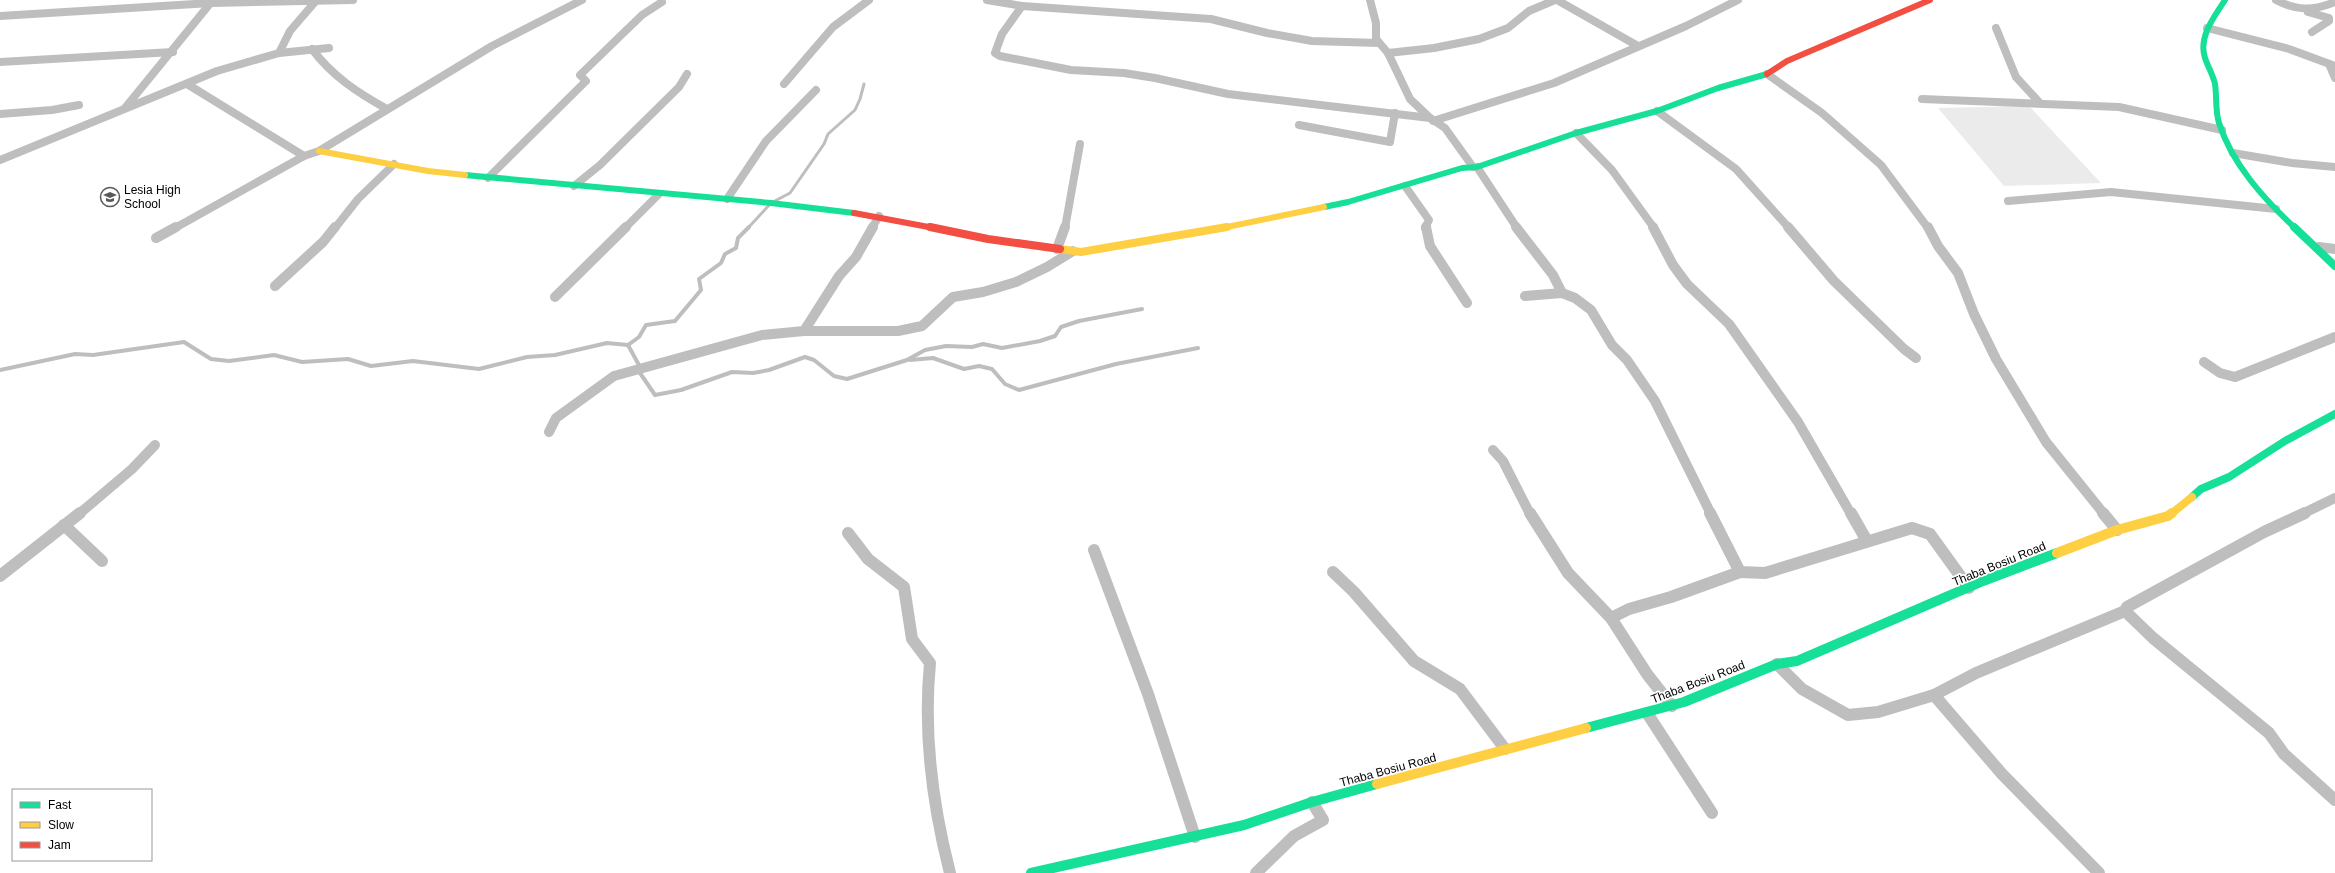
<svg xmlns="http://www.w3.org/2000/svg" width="2335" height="873" font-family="Arial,sans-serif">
<rect width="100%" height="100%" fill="#fff"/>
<polygon fill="#ebebeb" points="2029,106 2101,183 2004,186 1938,108"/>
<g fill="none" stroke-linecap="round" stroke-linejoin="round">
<polyline stroke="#bebebe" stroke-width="3" points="748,228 771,203 790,193 824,144 828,134 855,110 860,99 864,84"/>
<g stroke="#bebebe" stroke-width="4">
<polyline points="628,345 640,367 640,373 655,395 681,390 732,372 753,373 769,370 805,357 814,360 834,376 847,379 907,360 925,350 946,346 972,347 983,344 1002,348 1040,341 1055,336 1061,327 1079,321 1142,309"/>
<polyline points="910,360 933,358 964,369 979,366 992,369 1005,384 1019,390 1116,364 1198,348"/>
<polyline points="0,370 75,354 93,355 184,342 211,359 229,361 274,355 302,362 348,359 371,366 413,361 479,369 527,357 555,355 607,343 628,345 639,337 646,325 675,321 701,290 699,279 721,263 725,254 736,248 738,238 749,227"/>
</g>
<g stroke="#bebebe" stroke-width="8">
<polyline points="987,0 1022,6 1002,34 995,53 1000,56 1071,70 1124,73 1155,78 1228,94 1430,118"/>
<polyline points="1370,0 1376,23 1376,39 1388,53 1410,99 1430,118 1445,128 1473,167"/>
<polyline points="1557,0 1638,46"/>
<path d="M2276 0C2297 11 2313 11 2335 2"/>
<polyline points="1022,6 1211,19 1267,33 1312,41 1379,43"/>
<polyline points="2308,12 2329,18 2329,21 2312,32"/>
<polyline points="0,16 211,3 353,0"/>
<polyline points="1996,28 2016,77 2039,102"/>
<polyline points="2207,28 2289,49 2335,66"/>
<path d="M312 49C332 76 358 93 387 109"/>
<polyline points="279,53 290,31 315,2"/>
<polyline points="1388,53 1434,48 1479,39 1508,28 1529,11 1555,0"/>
<polyline points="0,62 173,52"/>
<polyline points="2329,64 2335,78"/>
<polyline points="1767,74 1822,113 1881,165 1928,228"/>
<polyline points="187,84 304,156"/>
<polyline points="784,84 833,27 869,0"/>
<polyline points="1922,99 2119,107 2222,130"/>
<polyline points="125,108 213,0"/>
<polyline points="1657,111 1736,169 1789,228"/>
<polyline points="0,114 52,110 79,105"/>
<polyline points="1433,121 1554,83 1686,26 1738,0"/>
<polyline points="1299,125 1390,142 1395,113"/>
<polyline points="1576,133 1612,170 1654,228"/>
<polyline points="2233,153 2292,163 2335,167"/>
<polyline points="0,160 217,71 279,53 329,48"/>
<polyline points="1477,167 1517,228"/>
<polyline points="488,178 586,81 580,75 642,15 662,2"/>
<polyline points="574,186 600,165 679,87 687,74"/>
<polyline points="1405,186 1429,220 1425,228"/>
<polyline points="727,199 766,141 816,90"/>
<polyline points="2008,201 2111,192 2276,209"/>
<polyline points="175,228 304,156 319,151 492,46 582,0"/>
<polyline points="335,228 358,199 394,164"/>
<polyline points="625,228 659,194"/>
<polyline points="872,228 879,216"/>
<polyline points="1065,228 1080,144"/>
</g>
<g stroke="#bebebe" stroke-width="10">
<polyline points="1426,227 1430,246 1467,303"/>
<polyline points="1516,227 1553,275 1562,293 1575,298 1591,310 1612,345 1627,360 1655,401 1711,514"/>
<polyline points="1653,227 1673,265 1687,284 1729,324 1798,422 1851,514"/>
<polyline points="1788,227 1834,281 1904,349 1916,358"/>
<polyline points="1928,227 1938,246 1958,273 1974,314 1996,359 2046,442 2104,514"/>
<polyline points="156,238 176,227"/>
<polyline points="2319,247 2335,249"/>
<polyline points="1057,249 1065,227"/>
<polyline points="275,286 323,242 335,227"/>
<polyline points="1525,296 1562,293"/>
<polyline points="555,297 626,227"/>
<polyline points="804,331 839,276 856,257 873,227"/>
<polyline points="2204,362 2220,373 2235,377 2335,337"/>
<polyline points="549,432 556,418 614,376 762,335 804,331 898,331 922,326 953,297 983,292 1016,282 1047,267 1073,251"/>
<polyline points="1493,450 1503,461 1530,514"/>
<polyline points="79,514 132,469 155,445"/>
<polyline points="2302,514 2335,498"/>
</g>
<g stroke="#bebebe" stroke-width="12">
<polyline points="1530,513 1568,573 1611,618 1647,674 1672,706"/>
<polyline points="1710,513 1740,572 1765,573 1912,528 1930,534 1969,588"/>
<polyline points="1851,513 1867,541"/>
<polyline points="2103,513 2117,530"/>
<polyline points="64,525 102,561"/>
<path d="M848 533 868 559 904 587 912 639 930 663C923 735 932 803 950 873"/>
<polyline points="1094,550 1148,694 1195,837"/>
<polyline points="1333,572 1354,592 1414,661 1460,689 1505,749"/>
<polyline points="0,576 80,513"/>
<polyline points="2125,611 2153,638 2269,733 2284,754 2335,800"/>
<polyline points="1611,618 1629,609 1671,597 1740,572"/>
<polyline points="1777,664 1802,689 1848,715 1878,712 1934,695 1976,673 2125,611 2127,607 2264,532 2305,513"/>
<polyline points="1934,695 2002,774 2099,873"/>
<polyline points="1647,713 1712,813"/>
<polyline points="1256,873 1294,836 1323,820 1312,802"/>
</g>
<g stroke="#16e098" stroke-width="6">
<path d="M2225 0C2214 17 2198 37 2205 58 2208 67 2213 75 2215 84 2217 97 2215 110 2219 123 2232 164 2264 199 2295 228"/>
<polyline points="465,175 771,203 854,213"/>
<polyline points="1324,207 1348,202 1462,168 1477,167 1576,133 1657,111 1718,88 1767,74"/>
</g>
<g stroke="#16e098" stroke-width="8">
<polyline points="2294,227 2335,266"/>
<polyline points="2192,497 2201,489 2229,477 2285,441 2335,414"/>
</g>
<g stroke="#16e098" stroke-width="10">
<polyline points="1586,728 1684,702 1777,664 1797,661 1983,581 2057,553"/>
<polyline points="1031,873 1244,825 1312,802 1377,784"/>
</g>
<g stroke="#ffcf43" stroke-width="6">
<polyline points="319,151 428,171 465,175"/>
<polyline points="1222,228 1324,207"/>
</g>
<g stroke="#ffcf43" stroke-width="8">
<polyline points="1060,249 1081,252 1227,227"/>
<polyline points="2171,514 2192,497"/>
</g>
<g stroke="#ffcf43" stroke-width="10">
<polyline points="2057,553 2117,530 2168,516 2172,513"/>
<polyline points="1377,784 1586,728"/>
</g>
<g stroke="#f24e42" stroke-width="6">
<polyline points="1767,74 1787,61 1930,0"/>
<polyline points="854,213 934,228"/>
</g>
<polyline stroke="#f24e42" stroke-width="8" points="930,227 988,239 1060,249"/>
</g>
<defs>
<symbol id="school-ring" viewBox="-11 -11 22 22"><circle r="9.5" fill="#fff" stroke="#595959" stroke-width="1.5"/><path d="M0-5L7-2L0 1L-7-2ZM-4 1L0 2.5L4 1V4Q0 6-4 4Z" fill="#595959"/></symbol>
</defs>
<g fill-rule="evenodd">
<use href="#school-ring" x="99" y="186" width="22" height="22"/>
</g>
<g text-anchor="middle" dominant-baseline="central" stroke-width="3.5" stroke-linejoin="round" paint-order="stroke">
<g font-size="12" fill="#000" stroke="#fff" text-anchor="start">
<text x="124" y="190">Lesia High<tspan x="124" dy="14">School</tspan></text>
</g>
<g font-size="12" fill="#000" stroke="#fff">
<text transform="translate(1999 564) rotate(-22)">Thaba Bosiu Road</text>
<text transform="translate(1698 682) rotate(-21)">Thaba Bosiu Road</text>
<text transform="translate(1388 770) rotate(-15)">Thaba Bosiu Road</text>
</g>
</g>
<rect x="12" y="789" width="140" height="72" fill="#ffffff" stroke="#999999"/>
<rect x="20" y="802" width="20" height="6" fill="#16e098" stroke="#999999"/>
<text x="48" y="809" font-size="12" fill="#000000">Fast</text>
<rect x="20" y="822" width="20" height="6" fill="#ffcf43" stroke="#999999"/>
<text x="48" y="829" font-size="12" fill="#000000">Slow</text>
<rect x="20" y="842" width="20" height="6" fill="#f24e42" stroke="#999999"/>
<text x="48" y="849" font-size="12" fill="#000000">Jam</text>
</svg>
